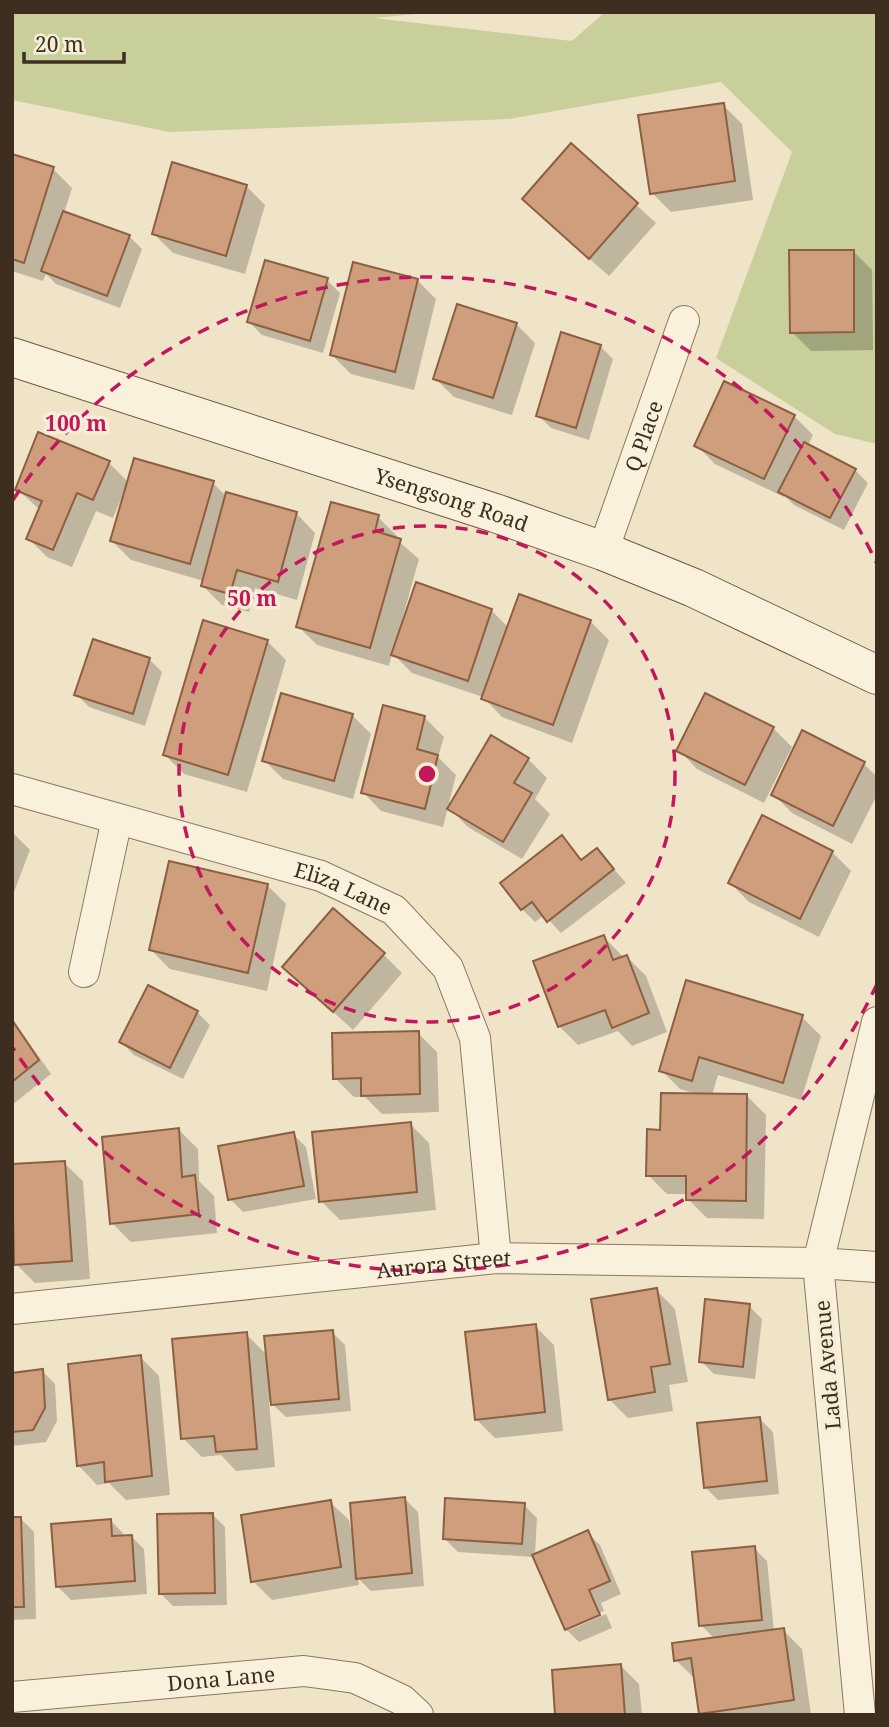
<svg xmlns="http://www.w3.org/2000/svg" width="889" height="1727" font-family="'Noto Serif',serif">
<rect width="100%" height="100%" fill="#f0e4c8"/>
<polygon fill="#c9cf9b" points="12,12 437,12 374,18 572,41 605,12 877,12 877,444 835,434 716,358 792,152 721,82 509,119 169,132 12,100"/>
<g fill="#0003">
<polygon points="723,105 742,124 753,200 671,212 652,193"/>
<polygon points="571,146 656,223 609,276 543,218"/>
<polygon points="12,156 53,169 72,188 64,213 129,236 142,249 120,308 56,284 46,274 43,281 12,271"/>
<polygon points="246,186 265,205 245,274 173,253 154,234"/>
<polygon points="853,251 872,270 873,350 811,351 792,332"/>
<polygon points="327,280 340,293 323,353 262,335 249,322"/>
<polygon points="417,280 436,299 414,390 351,374 332,355"/>
<polygon points="516,324 535,343 512,415 454,397 435,378"/>
<polygon points="600,346 613,359 589,440 551,428 538,415"/>
<polygon points="794,416 813,435 808,445 855,470 868,483 844,530 794,505 784,495 784,497 715,464 696,445"/>
<polygon points="109,463 128,482 213,483 227,497 228,494 297,514 315,533 297,600 255,588 249,612 222,605 203,586 204,581 131,560 112,541 125,494 123,494 113,518 96,511 72,567 47,557 28,538 40,510 17,489"/>
<polygon points="378,517 397,536 396,539 419,559 402,620 491,610 509,628 590,621 609,640 572,743 502,717 483,697 412,673 392,653 389,666 317,645 298,626"/>
<polygon points="267,641 286,660 247,792 184,774 165,755"/>
<polygon points="149,659 162,672 145,726 89,707 76,694"/>
<polygon points="352,715 371,734 353,799 283,779 264,760"/>
<polygon points="425,718 444,737 438,757 456,775 443,827 381,811 363,792"/>
<polygon points="773,728 792,747 764,803 697,769 679,750"/>
<polygon points="491,737 528,759 547,778 535,799 550,814 522,859 468,827 450,809"/>
<polygon points="864,764 877,777 877,795 852,844 792,813 773,794"/>
<polygon points="12,832 30,850 12,897"/>
<polygon points="561,837 583,861 597,850 626,883 561,933 544,915 535,922 522,909"/>
<polygon points="832,852 851,871 819,937 749,902 730,883"/>
<polygon points="267,885 286,904 267,991 170,969 151,950"/>
<polygon points="604,937 624,958 627,957 646,976 667,1032 632,1046 618,1031 578,1045 559,1026"/>
<polygon points="383,954 402,973 353,1030 284,967"/>
<polygon points="197,1012 210,1025 183,1079 134,1055 121,1042"/>
<polygon points="802,1017 821,1036 801,1100 718,1075 712,1095 747,1096 766,1115 764,1219 707,1218 688,1199 688,1194 667,1194 648,1175 662,1131 696,1094 680,1089 661,1070"/>
<polygon points="12,1018 51,1074 12,1105"/>
<polygon points="418,1033 437,1052 439,1112 382,1114 365,1097 354,1097 335,1078"/>
<polygon points="410,1124 429,1143 436,1210 340,1220 321,1201"/>
<polygon points="179,1130 198,1149 199,1181 214,1196 217,1233 131,1242 112,1223"/>
<polygon points="293,1134 306,1147 316,1199 243,1212 230,1199"/>
<polygon points="64,1163 83,1181 90,1279 35,1283 16,1264 12,1212 12,1166"/>
<polygon points="656,1290 675,1309 688,1382 669,1385 673,1411 628,1418 609,1399"/>
<polygon points="749,1306 762,1319 755,1379 714,1374 701,1361"/>
<polygon points="535,1326 554,1345 563,1431 495,1438 476,1419"/>
<polygon points="332,1332 345,1345 351,1411 286,1417 269,1401 275,1467 236,1471 221,1455 202,1457 183,1438 246,1334 268,1356"/>
<polygon points="140,1357 159,1376 170,1495 126,1500 109,1483 97,1485 79,1466"/>
<polygon points="42,1371 55,1384 57,1421 46,1442 12,1446 12,1374"/>
<polygon points="760,1419 773,1432 779,1494 718,1500 705,1487"/>
<polygon points="405,1499 418,1512 424,1586 371,1591 358,1578 359,1585 272,1600 253,1581 330,1502 349,1520 351,1529"/>
<polygon points="524,1505 537,1518 535,1555 587,1532 600,1545 621,1594 601,1603 604,1611 569,1626 569,1630 606,1614 612,1628 579,1642 566,1629 534,1557 458,1552 445,1539"/>
<polygon points="212,1514 225,1527 227,1605 173,1606 160,1593"/>
<polygon points="12,1519 21,1519 34,1532 36,1619 12,1620"/>
<polygon points="110,1520 123,1533 123,1537 131,1536 144,1549 147,1594 71,1600 58,1587"/>
<polygon points="754,1548 767,1561 774,1631 783,1630 802,1649 811,1715 702,1715 696,1680 676,1660 715,1639 701,1625"/>
<polygon points="620,1665 639,1684 642,1715 557,1715"/>
</g>
<g fill="#cf9f7d" stroke="#8d5f41" stroke-width="2">
<polygon points="724,103 735,181 650,194 638,115"/>
<polygon points="571,143 638,203 589,259 522,199"/>
<polygon points="12,154 54,167 24,263 12,259"/>
<polygon points="172,162 247,185 226,256 152,234"/>
<polygon points="63,211 130,235 107,296 41,271"/>
<polygon points="789,250 854,250 854,332 790,333"/>
<polygon points="265,260 328,278 310,341 247,322"/>
<polygon points="353,262 418,279 395,372 330,355"/>
<polygon points="457,304 517,323 493,398 433,379"/>
<polygon points="561,332 601,345 576,428 536,416"/>
<polygon points="724,381 795,415 764,479 694,446"/>
<polygon points="38,432 110,461 93,500 77,493 53,550 26,539 42,501 15,490"/>
<polygon points="804,442 856,469 830,518 778,492"/>
<polygon points="134,458 214,481 190,564 110,541"/>
<polygon points="226,492 297,512 278,582 237,570 230,594 201,586"/>
<polygon points="331,502 379,515 375,531 401,539 370,648 296,627"/>
<polygon points="416,582 492,609 468,681 391,655"/>
<polygon points="519,594 591,620 553,725 481,699"/>
<polygon points="203,620 268,640 228,775 163,755"/>
<polygon points="93,639 150,658 133,714 74,695"/>
<polygon points="281,693 353,714 334,781 262,761"/>
<polygon points="705,693 774,727 745,785 676,751"/>
<polygon points="383,705 425,716 417,749 438,755 425,809 361,793"/>
<polygon points="802,730 865,762 833,826 771,795"/>
<polygon points="491,735 529,758 514,783 532,793 503,842 447,809"/>
<polygon points="762,815 833,851 800,919 728,883"/>
<polygon points="562,835 581,860 597,848 614,869 547,922 532,902 521,910 500,883"/>
<polygon points="169,861 268,884 248,973 149,950"/>
<polygon points="333,908 385,953 333,1012 282,967"/>
<polygon points="604,935 613,960 627,955 649,1013 612,1028 605,1010 558,1027 533,961"/>
<polygon points="686,980 803,1015 783,1083 699,1057 692,1081 659,1071"/>
<polygon points="148,985 198,1011 170,1068 119,1042"/>
<polygon points="12,1020 39,1060 12,1082"/>
<polygon points="419,1031 420,1094 361,1096 361,1078 333,1079 332,1033"/>
<polygon points="661,1093 747,1094 746,1201 686,1200 686,1176 646,1176 647,1129 660,1130"/>
<polygon points="411,1122 417,1192 319,1202 312,1132"/>
<polygon points="179,1128 182,1177 195,1175 199,1214 110,1224 102,1137"/>
<polygon points="294,1132 304,1186 228,1200 218,1146"/>
<polygon points="65,1161 72,1261 14,1265 12,1164"/>
<polygon points="657,1288 670,1364 651,1367 655,1392 608,1400 591,1299"/>
<polygon points="705,1299 750,1304 743,1367 699,1362"/>
<polygon points="536,1324 545,1412 475,1420 465,1332"/>
<polygon points="333,1330 339,1399 271,1405 264,1336"/>
<polygon points="247,1332 257,1449 216,1452 214,1436 181,1439 172,1339"/>
<polygon points="141,1355 152,1476 105,1482 104,1462 77,1466 68,1364"/>
<polygon points="43,1369 45,1408 33,1430 12,1432 12,1373"/>
<polygon points="760,1417 767,1481 704,1488 697,1423"/>
<polygon points="405,1497 412,1573 356,1579 350,1503"/>
<polygon points="445,1498 525,1503 522,1544 443,1539"/>
<polygon points="331,1500 341,1567 251,1582 241,1515"/>
<polygon points="213,1513 215,1593 159,1594 157,1514"/>
<polygon points="12,1517 21,1517 24,1607 12,1607"/>
<polygon points="111,1519 112,1536 132,1535 135,1581 56,1587 51,1524"/>
<polygon points="588,1530 610,1581 589,1590 600,1615 565,1630 532,1555"/>
<polygon points="755,1546 762,1620 699,1626 692,1552"/>
<polygon points="784,1628 794,1700 699,1714 691,1658 674,1661 672,1643"/>
<polygon points="621,1664 625,1715 555,1715 552,1670"/>
</g>
<g fill="none" stroke-linecap="round" stroke-linejoin="round">
<defs>
<g id="minor">
<path id="s1" d="M603 551 684 321"/>
<path id="s2" d="M12 789 321 876 394 910 448 968 475 1038 496 1258"/>
<polyline points="84,972 117,819"/>
<path id="s3" d="M12 1309 496 1258 818 1263 877 1267"/>
<path id="s4" d="M12 1697 304 1671 355 1678 402 1700 418 1715"/>
<polyline points="860,1715 818,1263 877,1022"/>
</g>
<g id="secondary">
<path id="s5" d="M12 357 495 513 603 551 694 588 877 675"/>
</g>
</defs>
<use href="#minor" stroke="#8d765c" stroke-width="32"/>
<use href="#secondary" stroke="#6f573f" stroke-width="40"/>
<use href="#minor" stroke="#faf1dc" stroke-width="30"/>
<use href="#secondary" stroke="#faf1dc" stroke-width="38"/>
</g>
<g fill="none" stroke="#c2185b" stroke-width="3.5" stroke-dasharray="12 9">
<circle cx="427" cy="774" r="248"/>
<path d="M877 984A496 496 0 0 1 13 1048M13 500A496 496 0 0 1 877 564"/>
</g>
<g text-anchor="middle" dominant-baseline="central" stroke-width="7" stroke-linejoin="round" paint-order="stroke">
<g font-size="21" fill="#3d2e20" stroke="#f7eed8">
<text stroke="none"><textPath href="#s1" startOffset="122">Q Place</textPath></text>
<text stroke="none"><textPath href="#s5" startOffset="462">Ysengsong Road</textPath></text>
<text stroke="none"><textPath href="#s2" startOffset="346">Eliza Lane</textPath></text>
<text stroke="none"><textPath href="#s3" startOffset="434">Aurora Street</textPath></text>
<text transform="translate(827 1365) rotate(-95)">Lada Avenue</text>
<text stroke="none"><textPath href="#s4" startOffset="210">Dona Lane</textPath></text>
</g>
</g>
<circle cx="427" cy="774" r="10" fill="#c2185b" stroke="#f7eed8" stroke-width="3.5"/>
<g font-size="21" text-anchor="middle" font-weight="bold" fill="#c2185b" stroke="#f7eed8" stroke-width="7" stroke-linejoin="round" paint-order="stroke">
<text x="76" y="431">100 m</text>
<text x="252" y="606">50 m</text>
</g>
<rect width="889" height="1727" fill="none" stroke="#3d2e20" stroke-width="28"/>
<path d="M24 52v10h100v-10" fill="none" stroke="#3d2e20" stroke-width="3.5"/>
<text x="35" y="52" font-size="21" fill="#3d2e20" stroke="#f7eed8" stroke-width="5" paint-order="stroke">20 m</text>
</svg>
